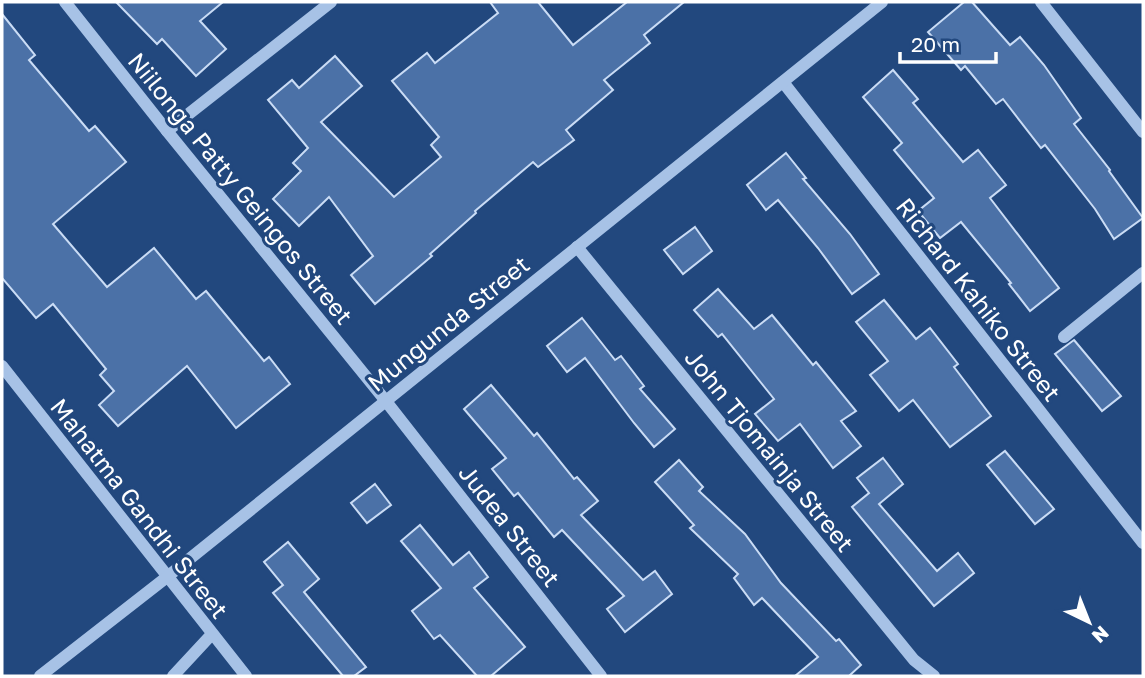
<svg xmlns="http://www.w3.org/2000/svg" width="1145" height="678" font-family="'Golos Text',sans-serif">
<rect width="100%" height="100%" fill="#22487e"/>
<g fill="#4b71a7" stroke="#cadcf5" stroke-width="2">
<polygon points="116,2 223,2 200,21 226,49 196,76 162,39 157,44"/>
<polygon points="490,2 538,2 573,45 627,2 684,2 644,35 650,43 604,80 613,90 566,130 574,140 538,167 533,162 475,211 476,213 430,254 432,256 375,304 351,275 373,256 329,197 299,226 273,199 301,171 293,163 308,148 268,100 292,80 299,88 335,56 362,86 321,122 394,197 441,157 431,145 439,137 392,81 427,53 435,63 498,13"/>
<polygon points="964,2 972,2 1010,45 1020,37 1044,65 1081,118 1074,124 1110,170 1109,171 1143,218 1114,239 1095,209 1045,145 1041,148 1003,99 996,104 965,66 961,70 928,32"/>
<polygon points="2,14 35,55 29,60 89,131 95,126 126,162 53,224 107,287 154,248 196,299 206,291 264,361 269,357 290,384 236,428 187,366 118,426 99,405 114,391 100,375 106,369 53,304 36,318 2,278"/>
<polygon points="893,70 918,99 913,103 963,162 978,150 1006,185 990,198 1059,288 1030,311 1009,284 1011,283 961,222 940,238 918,211 934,198 894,150 902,143 863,97"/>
<polygon points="786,153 806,178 803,179 850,234 879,274 852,294 818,248 778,200 766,210 747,185"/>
<polygon points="695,227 712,251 683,274 664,250"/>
<polygon points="718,289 754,329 772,315 813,365 816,362 856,411 841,421 861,446 833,468 800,424 778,441 755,414 774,399 722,334 718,337 694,310"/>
<polygon points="884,300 916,339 930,328 958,364 954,367 991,416 950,447 913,400 899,411 870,375 888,361 856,322"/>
<polygon points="582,318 615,360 621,356 644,386 640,389 675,429 654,447 634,423 585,358 567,372 547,346"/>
<polygon points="1074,340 1121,396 1102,411 1055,354"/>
<polygon points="491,385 534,436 537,433 574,479 577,477 598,501 581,515 643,580 655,571 672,594 625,632 607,609 624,596 562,530 554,537 518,493 514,496 492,469 506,458 464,409"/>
<polygon points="1005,451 1054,509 1035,524 987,465"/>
<polygon points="883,458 903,484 879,504 937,571 958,553 974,573 934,606 852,507 869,493 857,478"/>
<polygon points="679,460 703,487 699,491 745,534 781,583 836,641 839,639 861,665 849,676 795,676 818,657 762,598 754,605 734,578 738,574 690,528 694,525 655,482"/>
<polygon points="375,484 391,505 367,523 351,503"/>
<polygon points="420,525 453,565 469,552 488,577 474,588 525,647 491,676 477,676 440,635 434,639 412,611 441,588 401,541"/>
<polygon points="288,542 319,579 304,592 366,667 354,676 343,676 273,593 283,585 264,562"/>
</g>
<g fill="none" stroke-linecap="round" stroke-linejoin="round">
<g stroke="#a7c2e6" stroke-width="12">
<polyline points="65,2 167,131 385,400 601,676"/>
<polyline points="1041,2 1143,132"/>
<polyline points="783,82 1143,543"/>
<polyline points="167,131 331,2"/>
<polyline points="577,247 914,660 934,676"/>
<polyline points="1064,337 1143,273"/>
<polyline points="2,366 246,676"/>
<polyline points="40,676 167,577 882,2"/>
<polyline points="173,676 212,634"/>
</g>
</g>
<g text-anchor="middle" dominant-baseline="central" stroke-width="6" stroke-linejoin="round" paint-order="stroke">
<g font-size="24" fill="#fff" stroke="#22487e">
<text transform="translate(241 188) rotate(51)">Niilonga Patty Geingos Street</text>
<text transform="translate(979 299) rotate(52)">Richard Kahiko Street</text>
<text transform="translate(448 323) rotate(-39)">Mungunda Street</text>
<text transform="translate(770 450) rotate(51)">John Tjomainja Street</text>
<text transform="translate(140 508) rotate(52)">Mahatma Gandhi Street</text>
<text transform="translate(510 525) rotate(52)">Judea Street</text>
</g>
</g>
<rect width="1145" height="678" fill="none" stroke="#ffffff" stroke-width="7"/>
<g transform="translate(1089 622) rotate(137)" stroke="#22487e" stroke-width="5" paint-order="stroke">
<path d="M0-5L12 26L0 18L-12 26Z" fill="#ffffff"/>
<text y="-10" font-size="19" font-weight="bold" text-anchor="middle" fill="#ffffff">N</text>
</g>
<path d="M900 52v10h96v-10" fill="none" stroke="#ffffff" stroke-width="3.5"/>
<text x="911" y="52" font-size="21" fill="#ffffff" stroke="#22487e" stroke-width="5" paint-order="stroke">20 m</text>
</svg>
